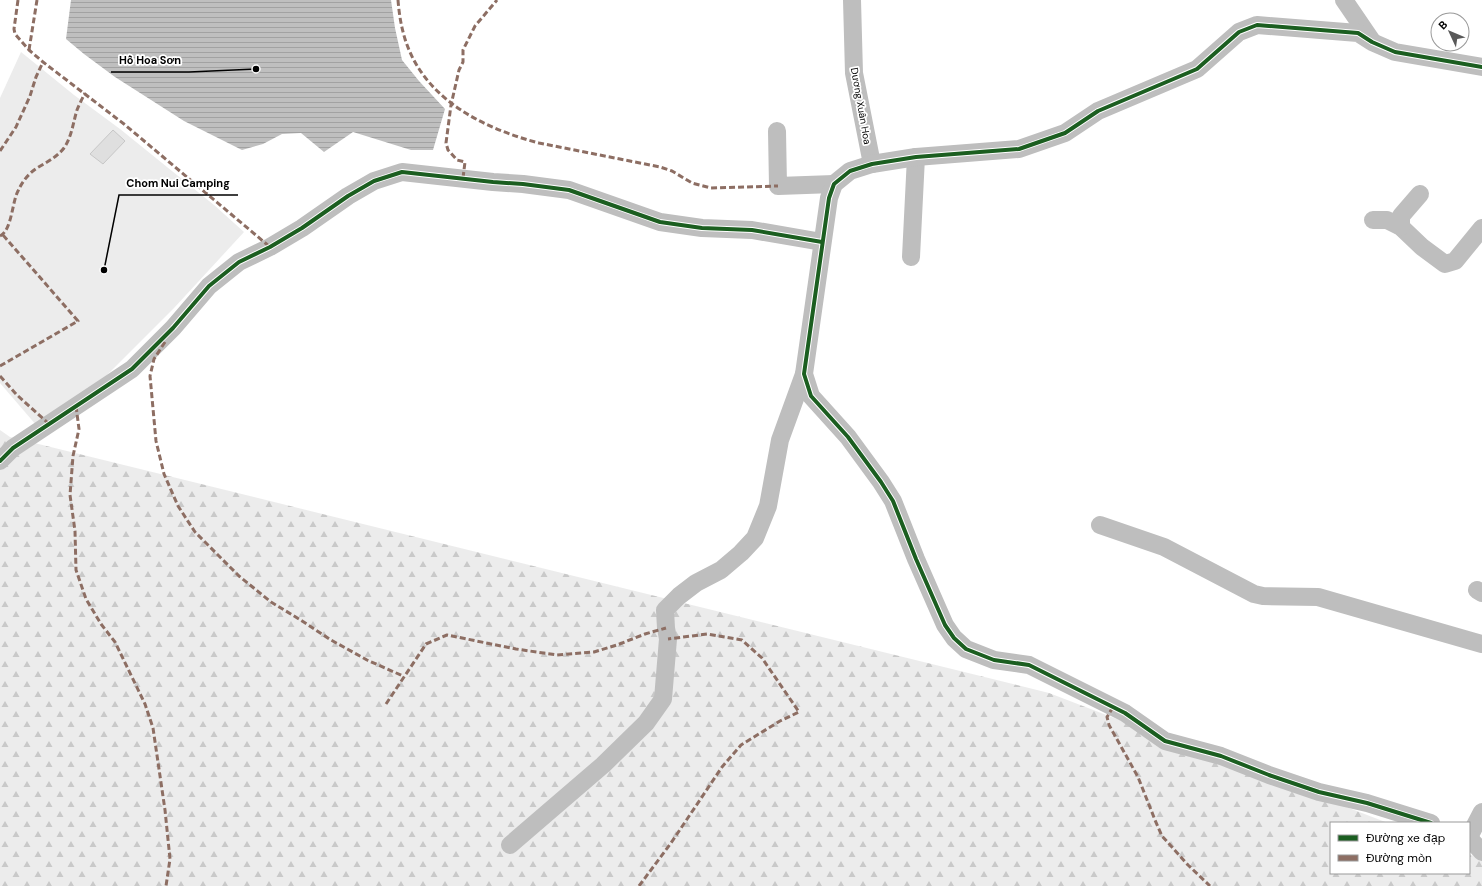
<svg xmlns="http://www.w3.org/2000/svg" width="1482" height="886" font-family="'DM Sans',sans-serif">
<defs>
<pattern id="forest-firs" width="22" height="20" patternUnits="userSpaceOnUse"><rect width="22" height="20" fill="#ececec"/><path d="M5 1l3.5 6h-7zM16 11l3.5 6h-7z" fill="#c9c9c9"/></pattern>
<pattern id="water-rules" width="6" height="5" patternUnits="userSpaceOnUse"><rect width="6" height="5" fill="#bfbfbf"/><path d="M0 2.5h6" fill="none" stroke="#a2a2a2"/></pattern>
</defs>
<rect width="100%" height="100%" fill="#fff"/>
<polygon fill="url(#forest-firs)" points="0,430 10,437 1049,693 1388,823 1331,823 1331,873 1469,873 1469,854 1482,859 1482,886 0,886"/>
<polygon fill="#ececec" points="21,52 74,95 120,129 214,205 244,232 174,308 76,406 37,426 0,383 0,98"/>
<polygon fill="url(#water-rules)" points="71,0 391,0 395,28 402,60 419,81 445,109 433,150 411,150 353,132 324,152 301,133 282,134 263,144 242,150 184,121 115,77 84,54 66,39"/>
<polygon fill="#dfdfdf" stroke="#c7c7c7" points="113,130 125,141 103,164 90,154"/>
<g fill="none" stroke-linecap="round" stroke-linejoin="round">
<g stroke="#bebebe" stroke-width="18">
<polyline points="852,0 854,73 872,164"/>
<polyline points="1344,0 1372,41"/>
<polyline points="777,131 778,186 834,184"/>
<polyline points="1373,220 1387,220 1401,227 1422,247 1445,264 1455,261 1482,228"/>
<polyline points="1401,227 1401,216 1420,194"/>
<polyline points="911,257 916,157"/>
<polyline points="0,461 13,448 132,369 173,328 209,286 239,262 270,247 302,228 348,196 374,181 402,172 493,182 523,184 569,190 660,222 702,228 752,230 822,242"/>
<polyline points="1100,525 1164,547 1254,594 1263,596 1318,597 1482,644"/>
<polyline points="1477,590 1482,593"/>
<polyline points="1431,823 1367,803 1319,792 1269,775 1221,756 1165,741 1125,713 1029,665 994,660 966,649 954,638 945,625 916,559 893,501 881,482 848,437 811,396 804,374 829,198 834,184 850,171 872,164 916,157 1019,149 1065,133 1098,111 1197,69 1239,32 1257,25 1358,33 1372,42 1395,52 1482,67"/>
<polyline points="1469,837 1482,812"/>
<polyline points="1469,838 1482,852"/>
<polyline points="510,845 603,765 646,723 663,699 668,639 666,628 665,610 679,596 696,583 721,570 741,553 755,538 768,506 780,440 804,374"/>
</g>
<g stroke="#8d6e63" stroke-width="3" stroke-dasharray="6 3" stroke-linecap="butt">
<polyline points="18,0 14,29 15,34 29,50 43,62 124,124 270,247"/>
<path d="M398 0C399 13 401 26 405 39 424 99 482 128 539 143L660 167 672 171 692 183 711 188 778 186"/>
<polyline points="29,50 37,0"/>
<polyline points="0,151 16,127 30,96 36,77 43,62"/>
<polyline points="463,178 465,162 457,160 448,150 446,143 451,105 459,70 463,62 463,50 475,26 497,0"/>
<path d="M0 236C12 230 12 202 18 191 22 182 28 174 37 168 47 162 57 157 64 148 72 136 73 123 77 110 79 105 82 99 85 93"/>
<polyline points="165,342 154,359 150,376 156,441 164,474 178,506 195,532 239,576 271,602 299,619 331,640 367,660 403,676"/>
<polyline points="0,366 78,321 3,235"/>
<polyline points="0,376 17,395 49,424"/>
<polyline points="76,406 79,429 73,456 70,495 75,531 76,570 86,599 101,624 115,642 145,704 153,728 165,810 170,859 166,886"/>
<polyline points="386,704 426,644 447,635 516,649 557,655 594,652 617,645 645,634 666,628"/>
<polyline points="1113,707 1107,717 1109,725 1138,777 1155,820 1162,836 1188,865 1210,886"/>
<polyline points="639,886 671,843 722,767 741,745 780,721 799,712 762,658 742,640 707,634 668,639"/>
</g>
<defs>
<g id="cycleway">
<polyline points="0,461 13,448 132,369 173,328 209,286 239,262 270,247 302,228 348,196 374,181 402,172 493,182 523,184 569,190 660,222 702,228 752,230 822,242"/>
<polyline points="1431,823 1367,803 1319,792 1269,775 1221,756 1165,741 1125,713 1029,665 994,660 966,649 954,638 945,625 916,559 893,501 881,482 848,437 811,396 804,374 829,198 834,184 850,171 872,164 916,157 1019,149 1065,133 1098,111 1197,69 1239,32 1257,25 1358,33 1372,42 1395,52 1482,67"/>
</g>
</defs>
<use href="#cycleway" stroke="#fff" stroke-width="6"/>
<use href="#cycleway" stroke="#1b5e20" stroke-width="4"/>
</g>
<g text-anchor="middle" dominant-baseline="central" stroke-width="3.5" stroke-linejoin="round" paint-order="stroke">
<g font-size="10" fill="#000" stroke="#fff">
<text transform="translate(861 106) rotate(80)">Dương Xuân Hoa</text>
</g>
</g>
<path fill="none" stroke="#000" stroke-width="1.5" d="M256 69L189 72H111M104 270L119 195H238"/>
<g fill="#000" stroke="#fff" stroke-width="1.5">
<circle cx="256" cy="69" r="4"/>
<circle cx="104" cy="270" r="4"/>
</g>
<g font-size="11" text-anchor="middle" font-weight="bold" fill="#000" stroke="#fff" stroke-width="3.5" stroke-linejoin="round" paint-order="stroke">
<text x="150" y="64">Hồ Hoa Sơn</text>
<text x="178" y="187">Chom Nui Camping</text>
</g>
<rect x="1330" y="822" width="140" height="52" fill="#ffffff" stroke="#999999"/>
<rect x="1338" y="835" width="20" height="6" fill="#1b5e20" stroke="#999999"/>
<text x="1366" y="842" font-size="12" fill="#000000">Đường xe đạp</text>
<rect x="1338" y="855" width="20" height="6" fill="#8d6e63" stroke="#999999"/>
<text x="1366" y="862" font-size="12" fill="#000000">Đường mòn</text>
<g transform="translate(1450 32) rotate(314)"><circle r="19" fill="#ffffff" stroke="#999999"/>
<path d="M0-3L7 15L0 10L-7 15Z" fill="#595959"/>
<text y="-6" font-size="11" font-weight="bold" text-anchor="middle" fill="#000000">B</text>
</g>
</svg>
